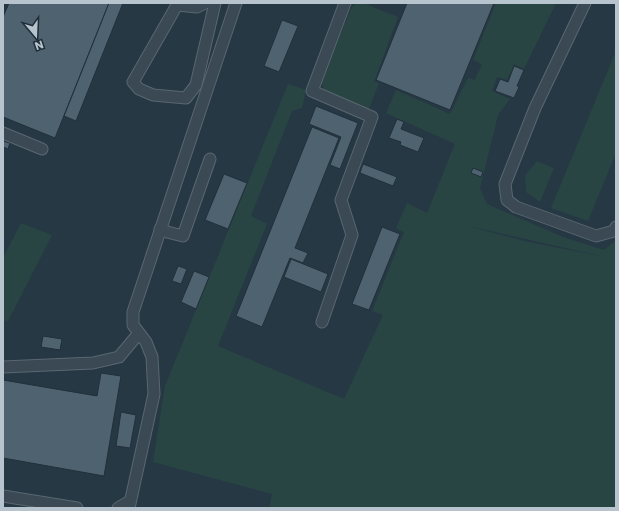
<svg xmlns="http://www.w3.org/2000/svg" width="619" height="511" font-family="Poppins,sans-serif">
<rect width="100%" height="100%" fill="#263844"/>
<g fill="#284544" fill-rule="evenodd">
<polygon points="357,3 363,3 398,17 374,82 379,83 369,109 330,94 324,90 321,81 352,7"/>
<path d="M496 3H556L524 69 514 64 507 80 497 77 492 91 510 99 498 115 480 188 487 204 563 237 604 250 616 240V508H269L272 494 153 462 165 386 288 84 306 90 302 108 292 111 251 216 267 224 218 346 344 399 383 315 372 311 404 232 396 228 407 203 427 213 455 144 386 113 396 90 450 114 468 78 475 80 482 64 473 60ZM464 225 610 258H611L528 242Z"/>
<polygon points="616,51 616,153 588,221 551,208"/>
<polygon points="537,161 554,168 540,202 526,192 525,176"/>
<polygon points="21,223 52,235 8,321 3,320 3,258"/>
</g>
<g fill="#4f6270" stroke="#21303b">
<polygon points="9,3 109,3 55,138 3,117 3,17"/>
<polygon points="109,3 123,3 76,121 64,116"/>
<polygon points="407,3 494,3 450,110 376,80"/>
<polygon points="282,20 298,26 279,72 264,66"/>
<polygon points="514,66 524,70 517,86 519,87 514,98 495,91 500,79 508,82"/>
<polygon points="316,106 358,123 340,169 330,165 341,137 309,124"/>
<polygon points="397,119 404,122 401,129 424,138 418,152 400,145 401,142 389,138"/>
<polygon points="312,127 339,138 295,248 308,253 303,263 290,258 262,327 236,316"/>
<polygon points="3,141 10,143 8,149 3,147"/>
<polygon points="363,164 397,177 393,186 360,173"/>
<polygon points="473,168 483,172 481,177 471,173"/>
<polygon points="224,174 247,183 228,229 205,220"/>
<polygon points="382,227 400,234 369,310 352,304"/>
<polygon points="291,259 328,274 321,292 284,277"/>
<polygon points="178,266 187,269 181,284 172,281"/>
<polygon points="194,271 209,277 196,309 181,302"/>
<polygon points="43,336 62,339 60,350 41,347"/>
<polygon points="101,373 121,376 104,476 3,458 3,380 97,396"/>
<polygon points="121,412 136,415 130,448 116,446"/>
</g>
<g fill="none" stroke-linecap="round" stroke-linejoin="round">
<defs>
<g id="minor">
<polyline points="205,3 197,7 177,5 133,82 139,89 153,95 186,98 196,85 215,3"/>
<polyline points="585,3 535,108 505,184 507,200 516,207 596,236 614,231 616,227"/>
<polyline points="3,133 42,149"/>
<polyline points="160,229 167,232 183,236 210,159"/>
<polyline points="322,322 352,235 341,200 372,117 312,91 345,3"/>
<polyline points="3,367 93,363 119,357 139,333"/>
<polyline points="3,496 77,508"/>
<polyline points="118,508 130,501"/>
<polyline points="129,508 154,394 152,357 146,342 133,325 133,312 236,3"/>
</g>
</defs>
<use href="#minor" stroke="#596771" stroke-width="13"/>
<use href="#minor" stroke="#3b4954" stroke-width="11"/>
</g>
<rect width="619" height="511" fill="none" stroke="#b8c4cd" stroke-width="8"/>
<g transform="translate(36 36) rotate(161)" stroke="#1f2e39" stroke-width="3" paint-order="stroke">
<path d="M0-3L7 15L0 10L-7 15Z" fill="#b8c4cd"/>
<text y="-6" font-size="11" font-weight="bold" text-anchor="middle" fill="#b8c4cd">N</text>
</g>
</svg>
